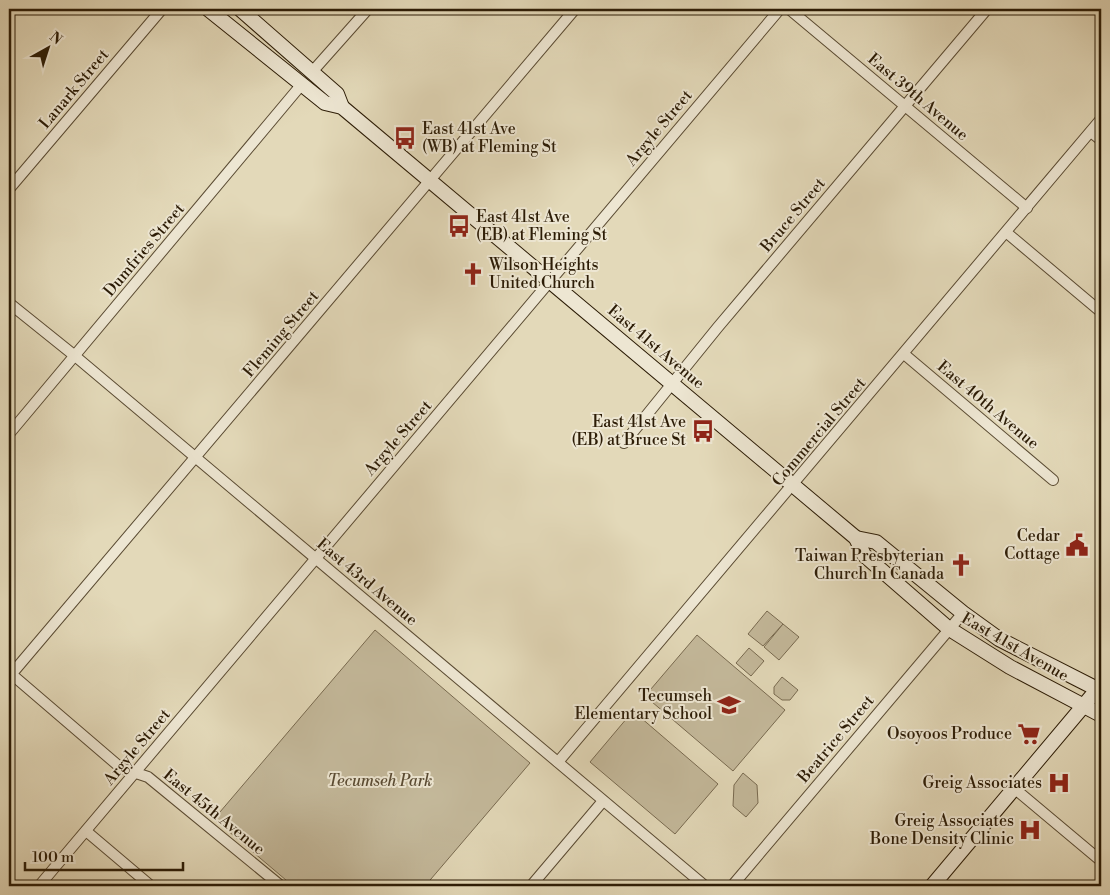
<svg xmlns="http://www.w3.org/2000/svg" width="1110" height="895" font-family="'Libre Bodoni',serif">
<rect width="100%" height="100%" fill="#e3d9b9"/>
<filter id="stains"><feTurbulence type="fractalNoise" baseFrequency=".004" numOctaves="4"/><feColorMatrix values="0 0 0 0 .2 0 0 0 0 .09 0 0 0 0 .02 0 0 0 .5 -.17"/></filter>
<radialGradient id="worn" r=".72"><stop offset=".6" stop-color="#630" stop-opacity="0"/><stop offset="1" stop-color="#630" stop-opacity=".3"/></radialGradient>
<g fill="#c4b99b" stroke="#786a50">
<polygon points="767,611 783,624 763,646 748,634"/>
<polygon points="783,624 799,637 779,660 764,647"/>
<polygon points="375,630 530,763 425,886 293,886 214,819"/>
<polygon points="697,635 785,710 733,771 645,696"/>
<polygon points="749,648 764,661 751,676 736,663"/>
<polygon points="782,677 798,690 790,700 782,700 774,694 774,687"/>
<polygon points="633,711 718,784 675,834 590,762"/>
<polygon points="743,773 757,785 758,803 746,817 733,806 734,785"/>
</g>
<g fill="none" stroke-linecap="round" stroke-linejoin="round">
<defs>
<g id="street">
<polyline points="789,9 1027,208"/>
<polyline points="312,72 368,9"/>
<polyline points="1091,132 1101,140"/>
<polyline points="9,189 162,9"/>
<polyline points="1007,233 1101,312"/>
<polyline points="9,303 75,356 705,886"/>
<polyline points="904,354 1053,480"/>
<polyline points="9,434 302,84"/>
<polyline points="624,443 718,327 987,9"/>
<polyline points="9,672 121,768 148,777 281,886"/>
<polyline points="9,677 575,9"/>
<polyline points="558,762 1101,119"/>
<polyline points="1014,788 1101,861"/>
<polyline points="86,831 151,886"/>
<polyline points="39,886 780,9"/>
<polyline points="531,886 603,801"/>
<polyline points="732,886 963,613"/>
</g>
<g id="secondary">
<polyline points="208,9 325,103 342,107 856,538 864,555 948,628 1010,667 1101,715"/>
<polyline points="240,9 337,94 342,107"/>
<polyline points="856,538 876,542 963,613 999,639 1101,691"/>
<polyline points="932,886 1101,685"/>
</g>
</defs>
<use href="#street" stroke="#5a4b33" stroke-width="12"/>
<use href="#secondary" stroke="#2c1c06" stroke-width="16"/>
<use href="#street" stroke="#ede6d2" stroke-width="10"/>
<use href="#secondary" stroke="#ede6d2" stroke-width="14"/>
</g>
<defs>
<symbol id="bus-bare" viewBox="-9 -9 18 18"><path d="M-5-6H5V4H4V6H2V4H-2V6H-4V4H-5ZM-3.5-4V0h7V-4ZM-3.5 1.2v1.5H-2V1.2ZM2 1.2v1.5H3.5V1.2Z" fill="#8f2418" stroke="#ede6d2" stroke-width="2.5" paint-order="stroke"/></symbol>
<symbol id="church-bare" viewBox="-9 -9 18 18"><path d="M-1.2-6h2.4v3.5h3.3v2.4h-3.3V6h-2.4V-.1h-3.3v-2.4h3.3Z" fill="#8f2418" stroke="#ede6d2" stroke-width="2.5" paint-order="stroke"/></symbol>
<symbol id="civic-bare" viewBox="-9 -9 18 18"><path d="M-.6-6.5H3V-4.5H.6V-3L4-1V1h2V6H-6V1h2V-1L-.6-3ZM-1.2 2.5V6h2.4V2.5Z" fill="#8f2418" stroke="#ede6d2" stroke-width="2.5" paint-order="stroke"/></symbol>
<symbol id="school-bare" viewBox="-9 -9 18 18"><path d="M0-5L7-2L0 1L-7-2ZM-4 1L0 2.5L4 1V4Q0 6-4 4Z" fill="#8f2418" stroke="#ede6d2" stroke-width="2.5" paint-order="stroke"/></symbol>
<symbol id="supermarket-bare" viewBox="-9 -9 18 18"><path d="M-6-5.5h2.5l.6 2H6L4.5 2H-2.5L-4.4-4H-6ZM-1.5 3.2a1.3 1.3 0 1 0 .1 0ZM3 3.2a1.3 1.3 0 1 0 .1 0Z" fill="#8f2418" stroke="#ede6d2" stroke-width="2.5" paint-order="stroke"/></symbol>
<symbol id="hospital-bare" viewBox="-9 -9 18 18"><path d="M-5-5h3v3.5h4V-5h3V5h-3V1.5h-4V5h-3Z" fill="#8f2418" stroke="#ede6d2" stroke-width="2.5" paint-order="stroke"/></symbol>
</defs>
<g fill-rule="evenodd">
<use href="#bus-bare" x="389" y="122" width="32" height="32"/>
<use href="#bus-bare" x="443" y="210" width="32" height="32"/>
<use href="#church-bare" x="457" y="258" width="32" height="32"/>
<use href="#bus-bare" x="687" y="415" width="32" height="32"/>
<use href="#civic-bare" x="1061" y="529" width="32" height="32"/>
<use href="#church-bare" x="945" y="549" width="32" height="32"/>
<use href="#school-bare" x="713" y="689" width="32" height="32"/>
<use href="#supermarket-bare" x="1013" y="718" width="32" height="32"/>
<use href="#hospital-bare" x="1043" y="767" width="32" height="32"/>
<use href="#hospital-bare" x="1014" y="814" width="32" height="32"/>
</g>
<g text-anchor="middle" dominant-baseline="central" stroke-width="4" stroke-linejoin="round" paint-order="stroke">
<g font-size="16" fill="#2c1c06" stroke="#ede6d2">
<text transform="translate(74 89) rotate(-50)">Lanark Street</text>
<text transform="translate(918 97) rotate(40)">East 39th Avenue</text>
<text transform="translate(659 128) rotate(-50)">Argyle Street</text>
<text transform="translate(793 215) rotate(-50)">Bruce Street</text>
<text transform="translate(144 250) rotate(-50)">Dumfries Street</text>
<text transform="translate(281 334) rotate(-50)">Fleming Street</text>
<text transform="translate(656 347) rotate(40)">East 41st Avenue</text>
<text transform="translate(988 405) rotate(40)">East 40th Avenue</text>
<text transform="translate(819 432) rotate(-50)">Commercial Street</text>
<text transform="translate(398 438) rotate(-49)">Argyle Street</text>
<text transform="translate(367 582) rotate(40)">East 43rd Avenue</text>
<text transform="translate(1015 647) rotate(30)">East 41st Avenue</text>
<text transform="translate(836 739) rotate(-50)">Beatrice Street</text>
<text transform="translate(137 747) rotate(-50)">Argyle Street</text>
<text transform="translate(214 812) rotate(39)">East 45th Avenue</text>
</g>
<g font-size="16" fill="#2c1c06" stroke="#ede6d2" text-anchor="end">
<text x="422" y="129" text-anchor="start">East 41st Ave<tspan x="422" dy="18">(WB) at Fleming St</tspan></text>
<text x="476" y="217" text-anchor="start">East 41st Ave<tspan x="476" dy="18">(EB) at Fleming St</tspan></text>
<text x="489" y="265" text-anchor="start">Wilson Heights<tspan x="489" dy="18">United Church</tspan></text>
<text x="686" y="422">East 41st Ave<tspan x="686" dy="18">(EB) at Bruce St</tspan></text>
<text x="1060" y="536">Cedar<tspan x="1060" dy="18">Cottage</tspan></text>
<text x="944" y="556">Taiwan Presbyterian<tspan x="944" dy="18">Church In Canada</tspan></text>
<text x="712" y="696">Tecumseh<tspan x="712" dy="18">Elementary School</tspan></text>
<text x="1012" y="734">Osoyoos Produce</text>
<text x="1042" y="783">Greig Associates</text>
<text x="1014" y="821">Greig Associates<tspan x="1014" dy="18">Bone Density Clinic</tspan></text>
</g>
<g font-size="16" font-style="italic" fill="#5a4b33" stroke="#ede6d2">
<text x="380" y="781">Tecumseh Park</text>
</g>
</g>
<rect width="1110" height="895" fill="none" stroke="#e3d9b9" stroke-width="30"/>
<rect x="10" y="10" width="1090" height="875" fill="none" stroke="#2c1c06" stroke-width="2.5"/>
<rect x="15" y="15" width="1080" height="865" fill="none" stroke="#2c1c06"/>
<g transform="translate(48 48) rotate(39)" stroke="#ede6d2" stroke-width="4" paint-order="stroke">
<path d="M0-4L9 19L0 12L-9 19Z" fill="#2c1c06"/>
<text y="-8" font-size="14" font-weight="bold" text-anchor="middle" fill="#2c1c06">N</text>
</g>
<path d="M25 862v8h158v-8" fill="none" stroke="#2c1c06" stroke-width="2.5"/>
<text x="32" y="862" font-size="15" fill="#2c1c06" stroke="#ede6d2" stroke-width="4" paint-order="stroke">100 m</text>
<rect width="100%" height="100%" filter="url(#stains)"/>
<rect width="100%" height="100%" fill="url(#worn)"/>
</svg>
